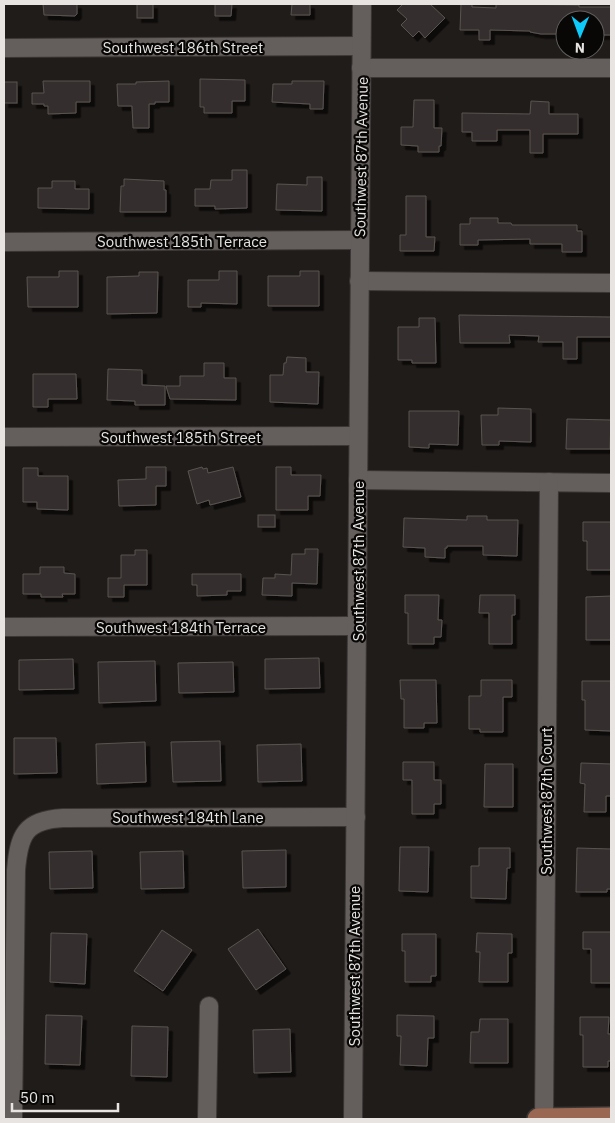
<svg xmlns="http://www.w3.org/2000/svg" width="615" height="1123" font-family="'IBM Plex Sans',sans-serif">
<defs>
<filter id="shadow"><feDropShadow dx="4.5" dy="4.5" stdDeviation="0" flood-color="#0009"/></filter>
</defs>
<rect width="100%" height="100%" fill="#201c1a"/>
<g fill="#342f2d" stroke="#595451" filter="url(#shadow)">
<polygon points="43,4 77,4 77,14 75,16 44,15"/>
<rect x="137" y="4" width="16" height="14"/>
<polygon points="215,4 232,4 231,16 215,16"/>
<polygon points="292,4 310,4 310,15 291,15"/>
<polygon points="403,4 430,4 445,18 425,38 419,31 413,37 401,25 407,19 397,10"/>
<polygon points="461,4 472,4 472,7 496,8 496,4 510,4 579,5 579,7 611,7 611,35 598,35 598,20 565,20 565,32 559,32 559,34 541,34 530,32 530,31 490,30 490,40 479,40 479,30 460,30"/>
<polygon points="200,79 245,80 245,101 232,101 232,113 204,113 204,107 200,107"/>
<polygon points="43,81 90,81 90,102 76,102 76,113 48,114 48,106 44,106 44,104 32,104 32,93 44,93"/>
<polygon points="169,81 169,102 155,102 155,104 149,104 149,128 133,128 132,106 118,106 117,84 136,84 136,82"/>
<polygon points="292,81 324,81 323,109 310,109 310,104 272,102 273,84 292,84"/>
<rect x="4" y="82" width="13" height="21"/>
<polygon points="414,100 434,100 434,128 442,128 441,146 439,146 439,152 418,152 418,146 401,145 401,127 413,127"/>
<polygon points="531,101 549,102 549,114 578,114 578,134 543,134 543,153 530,153 530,130 497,130 497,141 472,141 472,132 462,132 462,113 530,114"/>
<polygon points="232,170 247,170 247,208 215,209 215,206 195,206 195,189 210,189 211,180 232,180"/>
<polygon points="307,177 322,177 322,211 276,210 277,184 307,185"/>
<polygon points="124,179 164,181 164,190 166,190 166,212 120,212 121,186 124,186"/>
<polygon points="52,181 75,181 75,189 89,189 89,209 38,208 38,188 52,188"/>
<polygon points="406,196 426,196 426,237 435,237 434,251 400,251 400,235 406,235"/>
<polygon points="470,218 498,218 498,223 511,223 512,225 577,225 577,231 582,231 582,252 562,252 562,244 530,244 530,239 478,240 478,245 460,245 460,224 470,224"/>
<polygon points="59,271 78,271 78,307 28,307 27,277 59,277"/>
<polygon points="219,271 237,271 237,304 201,303 201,307 188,307 188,280 219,280"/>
<polygon points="300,271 319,271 319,306 268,306 268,276 300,276"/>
<polygon points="139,272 158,272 157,313 107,314 107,277 139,276"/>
<polygon points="459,315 611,317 611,337 577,337 577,359 563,359 563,342 538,342 539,336 509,335 510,343 460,343"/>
<polygon points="419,318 435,318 436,363 412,363 412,360 398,360 398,327 419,327"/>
<polygon points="287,357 306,358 306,372 319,372 318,404 270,402 270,375 283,375 284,363 286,363"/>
<polygon points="204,363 224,363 224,378 236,378 236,400 170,399 166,386 180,386 180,376 204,376"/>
<polygon points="108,369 142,370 142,385 165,386 165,405 135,405 135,401 107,400"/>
<polygon points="33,374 76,374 77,399 48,399 48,407 33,407"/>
<polygon points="498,408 531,409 531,442 499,441 499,445 482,445 481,415 498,415"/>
<polygon points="409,411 459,411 458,445 429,444 429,448 409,447"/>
<polygon points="567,419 611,420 610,449 566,449"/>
<polygon points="146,467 166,467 166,486 156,486 156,505 119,506 118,480 146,479"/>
<polygon points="202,467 203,469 207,468 208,473 233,467 241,497 210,505 209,500 197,504 188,471"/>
<polygon points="276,467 291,467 291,475 321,475 320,496 308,496 308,510 276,510"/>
<polygon points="23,468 38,468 38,476 68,476 68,510 37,509 37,502 23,502"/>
<rect x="258" y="515" width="17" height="12"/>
<polygon points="467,516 487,516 487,520 518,520 517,556 483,555 483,546 447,546 447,548 445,548 445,558 425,557 425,548 403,547 404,518 467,520"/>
<polygon points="583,522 611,522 611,570 587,570 587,541 583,541"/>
<polygon points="305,549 318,549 317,584 292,583 292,596 262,595 263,578 275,578 275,574 291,575 292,554 305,554"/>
<polygon points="135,550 147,550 147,585 124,585 124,597 108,597 108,578 121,578 121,555 135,555"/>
<polygon points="40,567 64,567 64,573 75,574 75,594 62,594 63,597 41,597 41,594 23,594 23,574 40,574"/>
<polygon points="192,574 241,574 241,591 227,591 227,595 197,596 197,585 192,585"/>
<polygon points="405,595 439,595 438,620 442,620 441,637 434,637 434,644 408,644 408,613 405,613"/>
<polygon points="480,595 515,595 515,615 512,615 512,644 489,644 489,613 479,613"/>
<polygon points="611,596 611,640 586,640 586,597"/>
<polygon points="319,658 320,688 265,689 265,659"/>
<polygon points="73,659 74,689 19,690 19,660"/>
<polygon points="155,661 156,701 99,703 98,662"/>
<polygon points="233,662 234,692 179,693 178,663"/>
<polygon points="400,680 436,680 437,723 424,723 424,728 404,728 404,699 401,699"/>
<polygon points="481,680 512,680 512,697 503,697 503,732 480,732 480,729 469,729 469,696 481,696"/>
<polygon points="582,681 611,681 611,731 585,730 585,700 582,700"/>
<polygon points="14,738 56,738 57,773 14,774"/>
<polygon points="220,741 221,781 173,782 171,742"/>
<polygon points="145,742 146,782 97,784 96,744"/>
<polygon points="301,744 302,781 258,782 257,745"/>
<polygon points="403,762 434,762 434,780 441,780 441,804 434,804 434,814 412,814 412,780 403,780"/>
<polygon points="581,763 611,764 611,796 606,796 606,812 584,812 585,784 580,783"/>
<polygon points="485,764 513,764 513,807 484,807"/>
<polygon points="400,847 429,847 428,892 399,891"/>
<polygon points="479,848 510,848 510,868 507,868 506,899 471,898 471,866 479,866"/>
<polygon points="577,848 611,849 611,889 607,889 607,892 576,892"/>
<polygon points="286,850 286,887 243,888 242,851"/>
<polygon points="92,851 93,888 50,889 49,852"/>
<polygon points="183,851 184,888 141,889 140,852"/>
<polygon points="258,929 286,969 256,990 228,949"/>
<polygon points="162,930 192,950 163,991 134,971"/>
<polygon points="583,932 611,932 611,983 591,983 591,949 583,949"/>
<polygon points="51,933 87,934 85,984 50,982"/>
<polygon points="477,933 512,934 512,953 508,953 508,982 479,982 480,952 476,952"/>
<polygon points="402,934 436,934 436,976 431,976 431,982 405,982 405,951 402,951"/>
<polygon points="46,1015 82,1016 80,1065 45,1064"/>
<polygon points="397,1015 434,1016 434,1038 428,1038 427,1066 400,1065 401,1036 397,1036"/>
<polygon points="580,1017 609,1017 608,1034 611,1034 611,1061 608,1061 608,1067 583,1067 583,1035 580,1035"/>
<polygon points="480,1019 508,1019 508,1063 470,1063 471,1032 479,1032"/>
<polygon points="132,1026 168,1027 167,1077 131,1076"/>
<polygon points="290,1029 291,1072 254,1073 253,1030"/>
</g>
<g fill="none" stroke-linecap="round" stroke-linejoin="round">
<defs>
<g id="minor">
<polyline points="4,48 361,46"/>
<polyline points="361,68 611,68"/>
<polyline points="4,242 360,240"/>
<polyline points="359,281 611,283"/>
<polyline points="4,437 358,436"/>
<polyline points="358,480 611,483"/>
<polyline points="4,627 357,626"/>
<path d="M13 1119 16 870C19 835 25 820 63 818L356 817"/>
<polyline points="207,1119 209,1006"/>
<polyline points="353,1119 362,4"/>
<polyline points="544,1119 549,482"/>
</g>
<polyline id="major" points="538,1119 611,1118"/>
</defs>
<use href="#minor" stroke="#3b3736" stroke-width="20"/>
<use href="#major" stroke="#3b3736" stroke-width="24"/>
<use href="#minor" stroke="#645e5c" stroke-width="18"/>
<use href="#major" stroke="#996752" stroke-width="21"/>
</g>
<g text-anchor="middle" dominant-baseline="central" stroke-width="4.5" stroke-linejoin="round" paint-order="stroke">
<g font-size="15" fill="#e7e4e2" stroke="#080706">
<text x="183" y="47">Southwest 186th Street</text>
<text transform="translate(361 157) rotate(-89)">Southwest 87th Avenue</text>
<text x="182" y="241">Southwest 185th Terrace</text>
<text x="181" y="437">Southwest 185th Street</text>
<text transform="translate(358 561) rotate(-90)">Southwest 87th Avenue</text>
<text x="181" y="627">Southwest 184th Terrace</text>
<text transform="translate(546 801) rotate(-90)">Southwest 87th Court</text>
<text x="188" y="817">Southwest 184th Lane</text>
<text transform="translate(354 966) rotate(-90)">Southwest 87th Avenue</text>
</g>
</g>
<rect width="615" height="1123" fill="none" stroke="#e7e4e2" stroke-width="10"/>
<g transform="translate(580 35) rotate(181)"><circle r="24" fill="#080706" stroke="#615f5e"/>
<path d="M0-4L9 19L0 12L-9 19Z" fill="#0dcafa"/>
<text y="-8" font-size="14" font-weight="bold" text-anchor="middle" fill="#e7e4e2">N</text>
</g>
<path d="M12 1103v8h106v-8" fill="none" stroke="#e7e4e2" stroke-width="2.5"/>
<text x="20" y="1103" font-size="15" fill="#e7e4e2" stroke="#080706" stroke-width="4" paint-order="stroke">50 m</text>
</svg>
